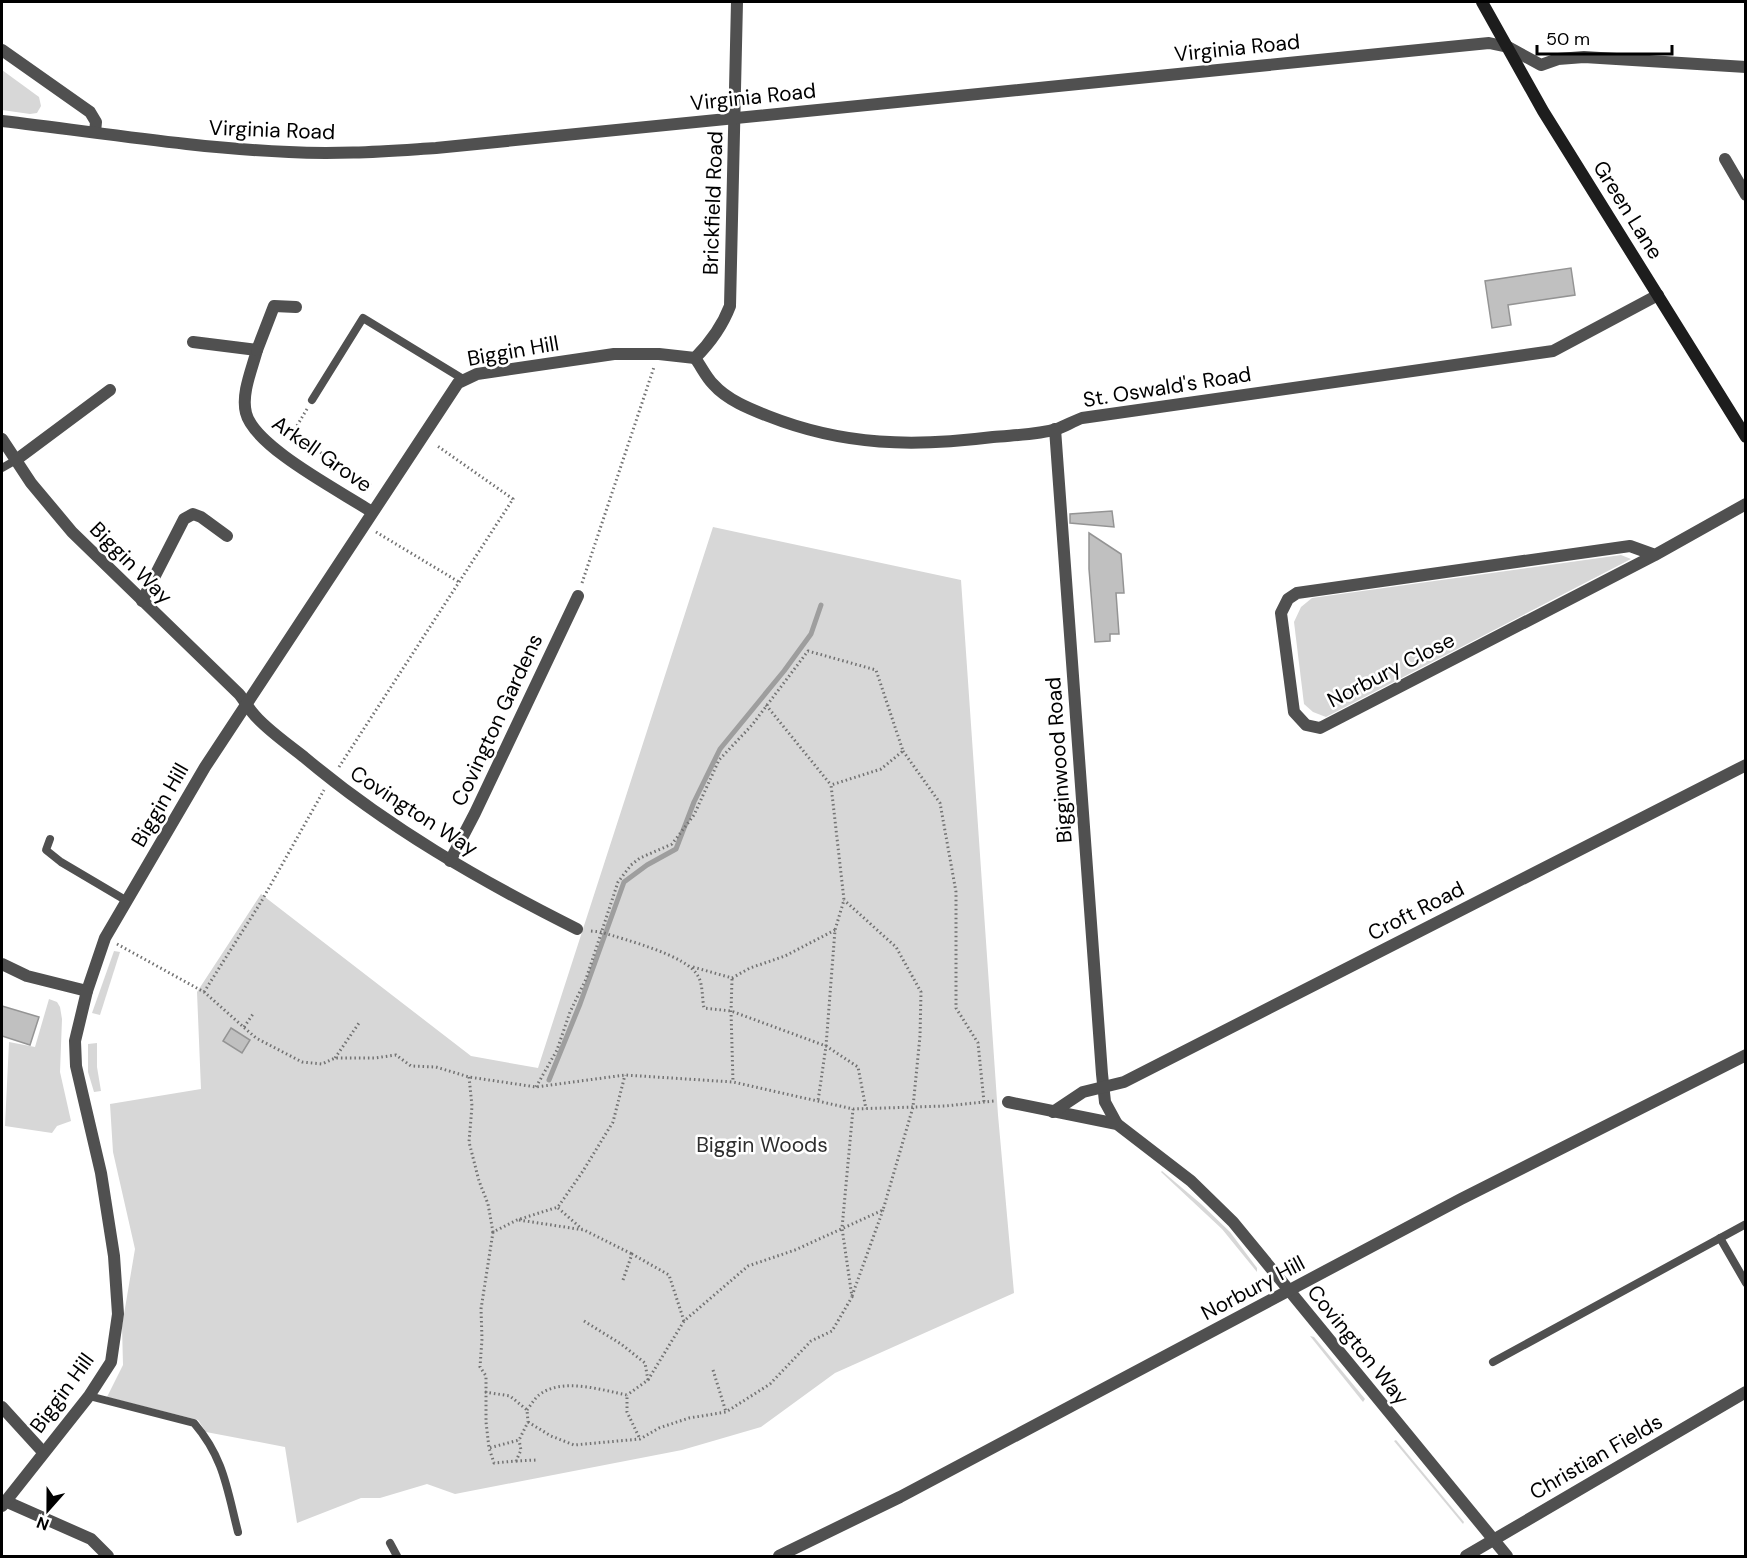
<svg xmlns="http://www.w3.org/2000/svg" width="1747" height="1558" font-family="'DM Sans',sans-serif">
<rect width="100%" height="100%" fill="#fff"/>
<g fill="#d7d7d7">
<polygon points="2,70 39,97 41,106 37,113 30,114 2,110"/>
<polygon points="713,527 961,580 998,1115 1014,1293 835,1373 761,1427 682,1450 455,1494 427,1484 380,1498 361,1498 297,1523 285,1447 206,1432 198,1420 107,1397 123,1365 122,1326 135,1249 113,1152 110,1104 201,1089 197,992 261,894 471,1056 538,1068"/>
<polygon points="1621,555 1631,559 1326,717 1313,712 1304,704 1294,622 1301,607 1312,598"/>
<polygon points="114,951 120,952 100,1015 92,1013"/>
<polygon points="49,999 57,1002 60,1007 62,1019 60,1072 71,1121 57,1126 52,1133 5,1126 9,1042 35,1047"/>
<polygon points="97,1043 97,1067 101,1091 94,1092 88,1072 88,1044"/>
<polygon points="1162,1171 1201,1204 1230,1232 1257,1268 1257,1272 1222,1229 1161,1172"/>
<polygon points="1310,1336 1314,1337 1365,1399 1363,1402"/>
<polygon points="1396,1440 1464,1522 1463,1524 1394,1441"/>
</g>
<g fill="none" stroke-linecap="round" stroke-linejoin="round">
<polyline stroke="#9e9e9e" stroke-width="5" points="549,1080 580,1004 624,882 647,865 676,849 694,802 720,749 784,671 811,634 821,605"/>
</g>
<g fill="#c0c0c0" stroke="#949494" stroke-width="1.5">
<polygon points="1571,268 1575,295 1508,305 1511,325 1492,328 1485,281"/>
<polygon points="1112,511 1114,527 1070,523 1070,514"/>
<polygon points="1089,533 1121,554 1124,593 1116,593 1119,634 1110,634 1110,641 1095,642 1089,569"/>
<polygon points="2,1006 39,1017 30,1045 2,1036"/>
<polygon points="231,1028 250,1040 242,1053 223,1041"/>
</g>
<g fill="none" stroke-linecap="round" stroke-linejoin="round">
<g stroke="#727272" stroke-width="3" stroke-dasharray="1.5 3" stroke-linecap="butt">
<polyline points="307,409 292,434 372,486"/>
<polyline points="376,532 459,582"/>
<polyline points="582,583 654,367"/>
<polyline points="766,705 831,785"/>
<polyline points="903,751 940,803 956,892 956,1008 978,1043 984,1102"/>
<polyline points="339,767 513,499 436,445"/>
<path d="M591 931 601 932C625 940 687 955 698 976 703 984 702 999 704 1008L731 1011 826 1046 858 1067 866 1109"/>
<polyline points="117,944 204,992 256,1038 302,1062 322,1064 335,1058 375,1058 396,1055 411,1066 436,1067 469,1077 536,1087 625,1075 733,1082 853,1109 945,1106 994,1101"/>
<polyline points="693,967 732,978 750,968 785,956 835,930"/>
<polyline points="732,979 731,1011 733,1082"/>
<polyline points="204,992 261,902 324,790"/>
<polyline points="244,1027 253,1014"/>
<polyline points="335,1058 359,1023"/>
<polyline points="469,1077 472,1106 469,1142 479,1181 488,1204 493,1232 517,1220 558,1207 583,1171 613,1122 625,1075"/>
<polyline points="536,1087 557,1050 570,1012 586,979 618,882 631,865 640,858 672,844 694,815 719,760 752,725 808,651 876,670 903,751 881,769 831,785 844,900 835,930 826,1046 818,1101"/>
<polyline points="558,1208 582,1229"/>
<polyline points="519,1220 584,1230 632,1254"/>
<polyline points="493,1232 481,1309 482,1339 480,1367 486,1376 486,1422 489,1448 494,1463 516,1461 521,1450 519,1440"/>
<polyline points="623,1280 632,1254 669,1275 684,1321"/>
<polyline points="852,1296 883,1210"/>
<polyline points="584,1321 621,1344 645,1363 648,1380 627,1395"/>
<polyline points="713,1370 726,1412"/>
<polyline points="648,1380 684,1321 748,1266 795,1250 883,1210 913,1107 920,1036 921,992 896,947 844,900"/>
<polyline points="485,1392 510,1396 527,1410 528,1422 519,1440 489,1448"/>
<path d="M527 1410C531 1405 535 1398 539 1395 562 1377 601 1390 627 1395V1412L640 1439"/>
<polyline points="528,1422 551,1436 574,1445 640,1439 659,1428 689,1418 726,1412 770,1384 811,1341 832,1331 852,1297 842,1228 853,1109"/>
<polyline points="516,1461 537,1460"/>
</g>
<g stroke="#505050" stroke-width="8">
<polyline points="312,400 363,318 463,379"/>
<polyline points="2,468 16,460"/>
<polyline points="50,839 46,850 61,862 127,901"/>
<polyline points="1720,1238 1746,1283"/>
<polyline points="1493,1362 1746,1224"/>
<path d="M89 1396 194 1423C224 1458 227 1489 238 1532"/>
<polyline points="390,1543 397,1556"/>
</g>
<g stroke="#505050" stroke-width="12">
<polyline points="1508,47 1541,65 1558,59 1584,57 1746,67"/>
<polyline points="1725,159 1746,195"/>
<path d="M193 342 257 350C252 369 241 394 246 413 254 447 342 492 372 512"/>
<polyline points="257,350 274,306 296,307"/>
<path d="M695 358C701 366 706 377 713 384 727 400 750 409 768 416 844 446 914 447 993 437 1013 435 1037 435 1057 429 1065 426 1074 421 1082 418L1553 351 1658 295"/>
<path d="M695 358C711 342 722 327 730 306L737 2"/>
<polyline points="1055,429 1102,1074 1105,1102 1117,1124"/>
<path d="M2 439 31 483 72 532 239 694C244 700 247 706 252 712 263 727 289 745 304 757 387 827 481 881 577 929"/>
<polyline points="16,460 110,390"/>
<polyline points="1655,555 1630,546 1297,593 1288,599 1281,613 1294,712 1306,725 1320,728 1655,555 1746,504"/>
<polyline points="142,601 184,519 193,514 201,517 227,536"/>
<polyline points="450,861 475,813 578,596"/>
<polyline points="2,964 27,976 87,991"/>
<polyline points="1008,1102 1117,1124 1191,1181 1233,1222 1507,1556"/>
<polyline points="1053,1112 1083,1092 1124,1082 1746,765"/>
<polyline points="2,1407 43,1452"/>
<polyline points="5,1501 91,1539 108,1556"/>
<polyline points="2,1506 89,1396 111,1362 118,1314 114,1256 101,1173 76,1066 75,1041 87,991 105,938 205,767 458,383 477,374 614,354 659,354 695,358"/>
<polyline points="779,1556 900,1497 1461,1199 1746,1055"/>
<polyline points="1466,1556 1746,1392"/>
</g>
<g stroke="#505050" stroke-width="12">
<polyline points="2,50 90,112 96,122 95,132"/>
<path d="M2 121C97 132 193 148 289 152 338 155 387 151 436 148L1489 43 1508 47"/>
</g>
<polyline stroke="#1d1d1d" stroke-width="12" points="1482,2 1543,111 1746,437"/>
</g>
<g text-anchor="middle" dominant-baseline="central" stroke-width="5" stroke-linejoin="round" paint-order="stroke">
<g font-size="21" fill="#000" stroke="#fff">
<text transform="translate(1237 48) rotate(-6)">Virginia Road</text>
<text transform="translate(753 97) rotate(-6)">Virginia Road</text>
<text transform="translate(272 130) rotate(2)">Virginia Road</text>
<text transform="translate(713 203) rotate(-88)">Brickfield Road</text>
<text transform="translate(1628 210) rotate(58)">Green Lane</text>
<text transform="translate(513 351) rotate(-10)">Biggin Hill</text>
<text transform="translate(1167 387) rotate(-9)">St. Oswald's Road</text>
<text transform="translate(322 454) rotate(35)">Arkell Grove</text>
<text transform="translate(131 563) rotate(45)">Biggin Way</text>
<text transform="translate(1391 670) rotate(-27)">Norbury Close</text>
<text transform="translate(497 720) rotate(-65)">Covington Gardens</text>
<text transform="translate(1059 760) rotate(-94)">Bigginwood Road</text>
<text transform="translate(160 805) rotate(-60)">Biggin Hill</text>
<text transform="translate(414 811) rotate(33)">Covington Way</text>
<text transform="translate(1416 911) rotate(-27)">Croft Road</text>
<text transform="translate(1253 1288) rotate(-28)">Norbury Hill</text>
<text transform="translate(1358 1345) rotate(51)">Covington Way</text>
<text transform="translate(62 1393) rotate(-54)">Biggin Hill</text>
<text transform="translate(1596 1457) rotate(-30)">Christian Fields</text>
</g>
<g font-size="21" fill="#2e2e2e" stroke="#fff">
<text x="762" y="1145">Biggin Woods</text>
</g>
</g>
<rect width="1747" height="1558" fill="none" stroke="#000000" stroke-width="6"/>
<g transform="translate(48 1510) rotate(201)" stroke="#ffffff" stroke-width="4.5" paint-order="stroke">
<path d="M0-4.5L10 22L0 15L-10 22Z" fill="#000000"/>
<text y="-9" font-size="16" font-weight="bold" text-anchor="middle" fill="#000000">N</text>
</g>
<path d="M1537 45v9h135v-9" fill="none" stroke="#000000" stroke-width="3"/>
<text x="1546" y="45" font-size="18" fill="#000000" stroke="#ffffff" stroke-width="4.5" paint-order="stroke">50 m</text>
</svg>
